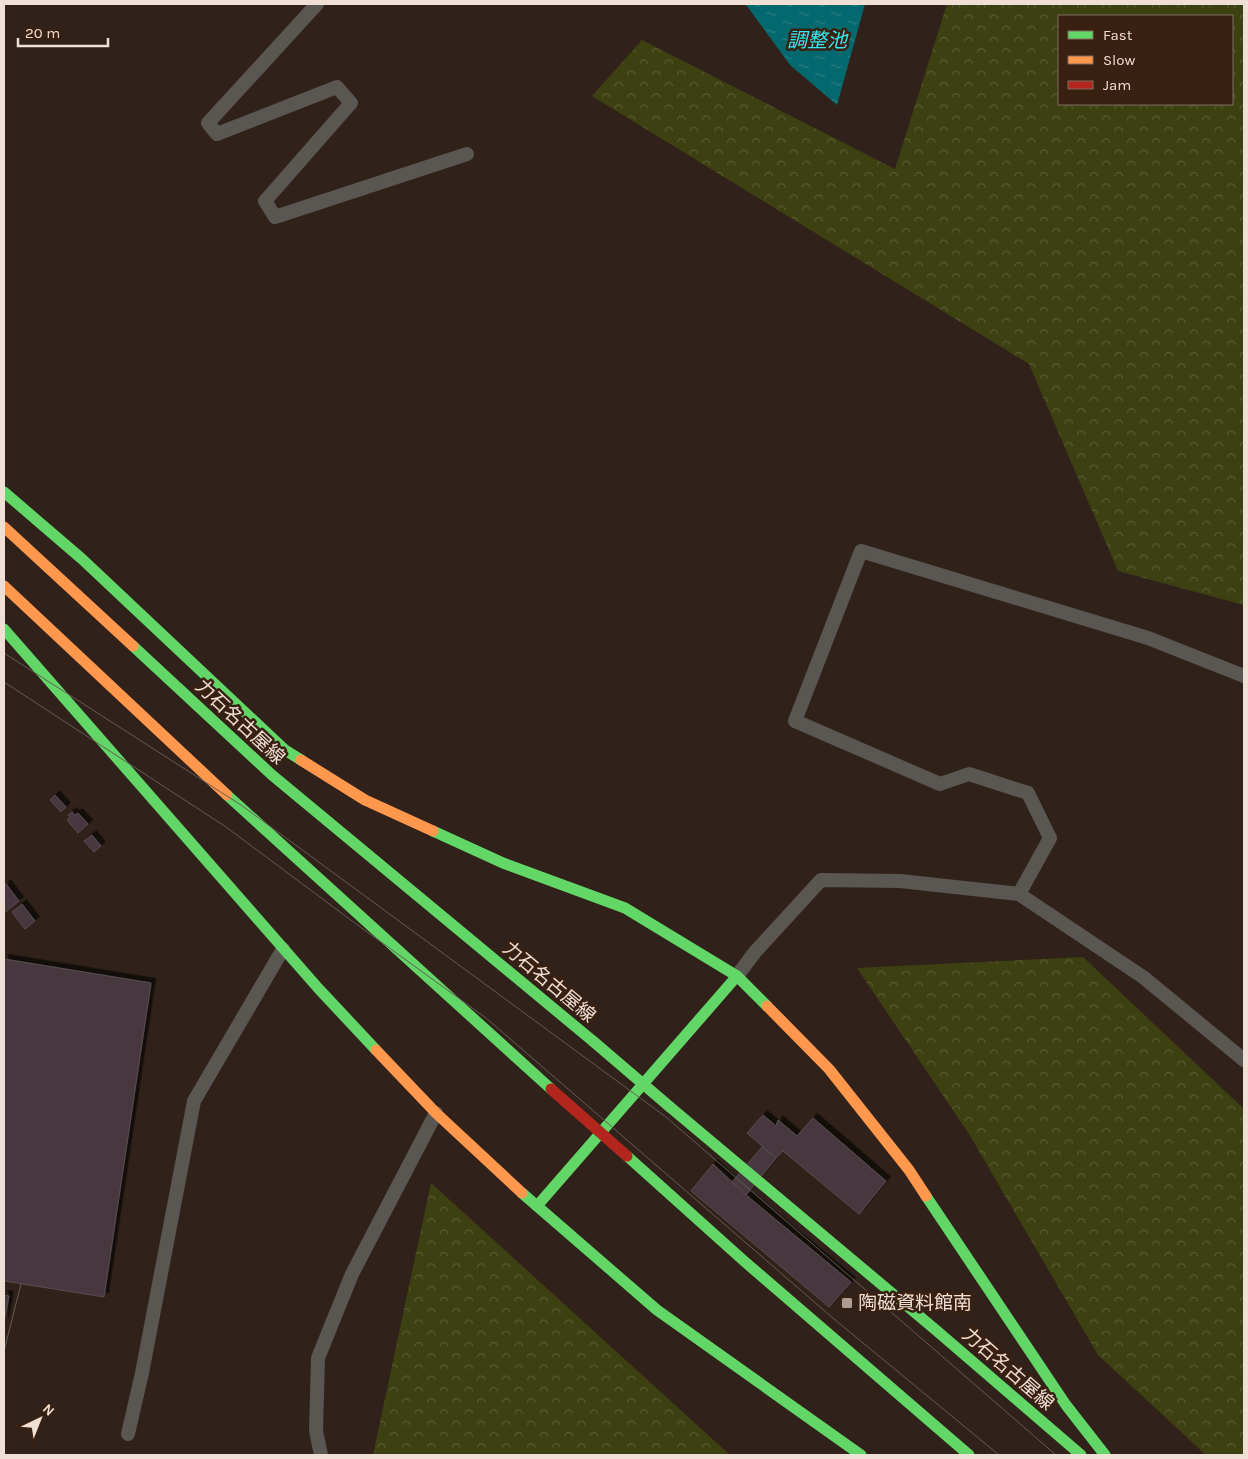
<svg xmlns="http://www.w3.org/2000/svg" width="1248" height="1459" font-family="Karla,'Noto Sans JP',sans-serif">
<defs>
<pattern id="forest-crowns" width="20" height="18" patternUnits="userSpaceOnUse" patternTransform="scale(1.25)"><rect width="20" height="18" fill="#3d4011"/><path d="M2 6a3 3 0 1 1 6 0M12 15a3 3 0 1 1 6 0" fill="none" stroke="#595b33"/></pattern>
<pattern id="water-ripples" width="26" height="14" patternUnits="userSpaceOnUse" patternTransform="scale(1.25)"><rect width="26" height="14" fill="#04696e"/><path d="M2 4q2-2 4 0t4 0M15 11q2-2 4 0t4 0" fill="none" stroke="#297e82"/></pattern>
<filter id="shadow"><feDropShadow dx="4.5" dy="-4.5" stdDeviation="0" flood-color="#0009"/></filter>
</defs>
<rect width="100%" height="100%" fill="#30221a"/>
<g fill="url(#forest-crowns)" fill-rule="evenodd">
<path d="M947 4H1244V605L1118 571 1029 364 592 96 642 40 895 169ZM1059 16H1232V104H1059Z"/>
<polygon points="1083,957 1244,1109 1244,1455 1206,1455 1098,1355 969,1134 857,968"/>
<polygon points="431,1183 730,1455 373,1455"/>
</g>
<polygon fill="url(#water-ripples)" points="743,4 865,4 837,105 790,65 747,6"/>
<g fill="#463941" stroke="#584e4f" filter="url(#shadow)">
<polygon points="55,795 66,807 61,812 50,800"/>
<polygon points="72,812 75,815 78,813 88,824 78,833 67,820 70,817 68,815"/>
<polygon points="92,835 101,846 94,852 84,841"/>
<polygon points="6,884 19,901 4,913 4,886"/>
<polygon points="22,904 35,921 25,929 12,912"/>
<polygon points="4,959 151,983 104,1297 4,1281"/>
<polygon points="763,1115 776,1126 778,1120 797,1136 813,1118 886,1181 859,1214 783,1151 776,1158 747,1133"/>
<polygon points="762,1147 776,1158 746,1195 732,1182"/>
<polygon points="713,1164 746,1195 851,1282 829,1307 691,1191"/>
<polygon points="4,1295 9,1296 4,1322"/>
</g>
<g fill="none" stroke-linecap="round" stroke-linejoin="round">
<g stroke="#5a5651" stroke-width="14">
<polyline points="317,4 208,123 217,134 337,87 351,103 265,201 275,217 467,154"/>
<polyline points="1019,894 1050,838 1028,793 969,774 940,784 795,721 861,551 1148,638 1244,676"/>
<polyline points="737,976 755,952 821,880 900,881 1019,894 1143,977 1244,1060"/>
<polyline points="128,1434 142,1373 194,1101 283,949"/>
<polyline points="321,1455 316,1431 318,1358 352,1274 436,1113"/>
</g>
<g stroke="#63d668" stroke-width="11">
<polyline points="4,492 82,559 285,750 301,760"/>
<polyline points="4,629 318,988 376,1050"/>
<polyline points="133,646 272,775 594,1042"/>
<polyline points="227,795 551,1089"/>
<polyline points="433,831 503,863 625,908 737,976 767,1006"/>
<polyline points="670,1107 937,1331 1081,1455"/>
<polyline points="627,1156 744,1261 969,1455"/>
<polyline points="522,1193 657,1310 861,1455"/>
<polyline points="926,1196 1066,1405 1105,1455"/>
<polyline points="537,1206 737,976"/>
</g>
<g stroke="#ff974d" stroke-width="11">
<polyline points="4,527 133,646"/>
<polyline points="4,586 227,795"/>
<polyline points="301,760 365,800 433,831"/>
<polyline points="767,1006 829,1069 909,1170 926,1196"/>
<polyline points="376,1050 436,1113 522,1193"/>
</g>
<g stroke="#635c56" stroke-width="1">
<polyline points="4,653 241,805 666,1117 1056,1455"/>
<polyline points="4,682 226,827 348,918 486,1018 834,1319 999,1455"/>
<polyline points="4,1351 21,1284"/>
</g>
<polyline stroke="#63d668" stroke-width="11" points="594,1042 670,1107"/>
<polyline stroke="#b3261e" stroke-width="11" points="551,1089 627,1156"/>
</g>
<rect fill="#ad9d94" stroke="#392011" stroke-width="2" x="841" y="1297" width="12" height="12" rx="2.5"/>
<g text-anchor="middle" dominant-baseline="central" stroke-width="5" stroke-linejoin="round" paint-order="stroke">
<g font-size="19" fill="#f0dfd5" stroke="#392011">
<text transform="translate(240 722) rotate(43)">力石名古屋線</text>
<text transform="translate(549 982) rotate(40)">力石名古屋線</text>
<text transform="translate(1008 1369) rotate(41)">力石名古屋線</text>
</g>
<g font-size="19" fill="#f0dfd5" stroke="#392011" text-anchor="start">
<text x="858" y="1303">陶磁資料館南</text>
</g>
<g font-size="20" font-style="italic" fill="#34e7f2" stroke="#392011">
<text x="817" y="40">調整池</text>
</g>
</g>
<rect width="1248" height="1459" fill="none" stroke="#f0dfd5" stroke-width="10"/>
<rect x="1058" y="15" width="175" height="90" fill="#392011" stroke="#826c5f"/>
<rect x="1068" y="31" width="25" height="8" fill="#63d668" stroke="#826c5f"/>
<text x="1103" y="40" font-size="15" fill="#f0dfd5">Fast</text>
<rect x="1068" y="56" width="25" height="8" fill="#ff974d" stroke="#826c5f"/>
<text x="1103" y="65" font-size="15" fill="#f0dfd5">Slow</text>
<rect x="1068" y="81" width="25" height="8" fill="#b3261e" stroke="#826c5f"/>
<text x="1103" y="90" font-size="15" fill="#f0dfd5">Jam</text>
<g transform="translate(40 1419) rotate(43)" stroke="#392011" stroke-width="4" paint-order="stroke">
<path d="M0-4L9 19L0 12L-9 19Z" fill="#f0dfd5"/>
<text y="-8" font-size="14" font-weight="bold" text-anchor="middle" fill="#f0dfd5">N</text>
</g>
<path d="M18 38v8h90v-8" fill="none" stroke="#f0dfd5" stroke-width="2.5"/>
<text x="25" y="38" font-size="15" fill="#f0dfd5" stroke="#392011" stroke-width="4" paint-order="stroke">20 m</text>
</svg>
